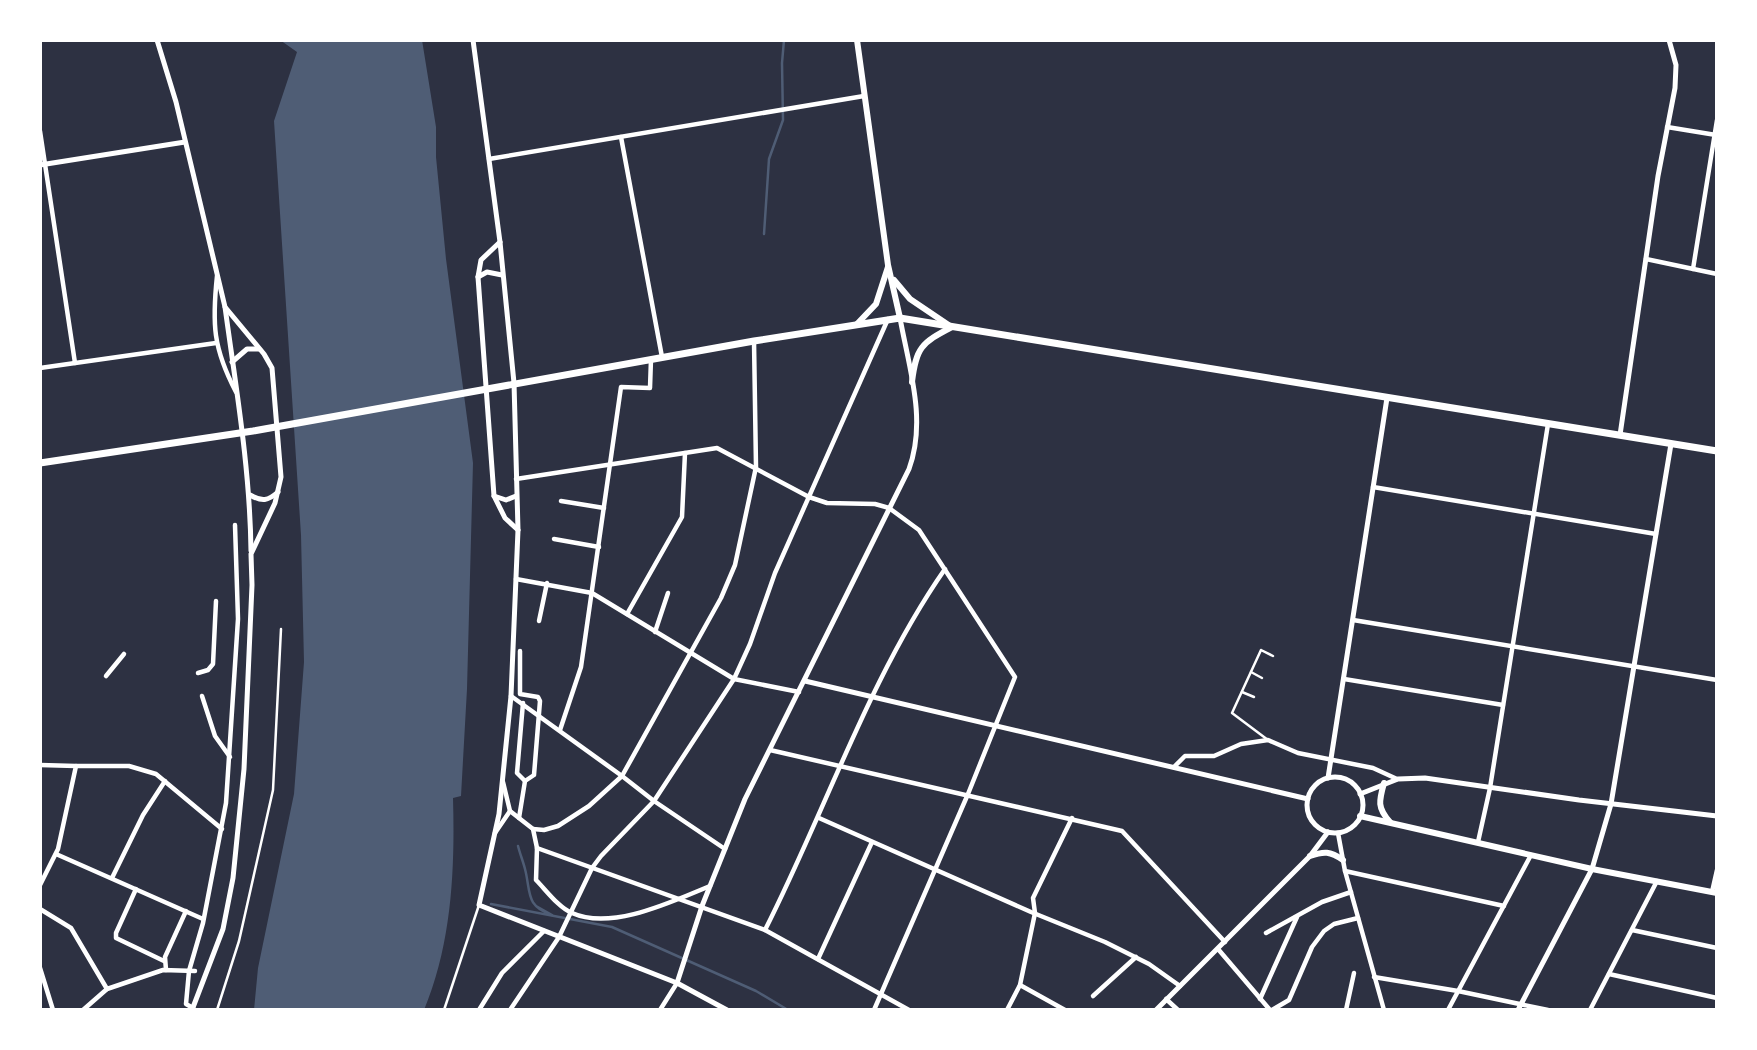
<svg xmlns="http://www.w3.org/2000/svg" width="1757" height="1050" font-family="Raleway,sans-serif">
<rect width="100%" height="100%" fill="#2d3142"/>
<path fill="#4f5d75" d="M280 40H422L436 127V157L446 259 473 463 467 689 461 796 453 798C455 869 452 943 424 1010H254L258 968 294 794 304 662 301 535 274 121 297 52Z"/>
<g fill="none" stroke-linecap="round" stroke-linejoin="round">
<g stroke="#4f5d75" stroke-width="2.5">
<polyline points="764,234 769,159 783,120 782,63 784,40"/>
<path d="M518 846C520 854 523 861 525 869 531 892 525 906 552 915L536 906"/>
<polyline points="491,904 612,927 756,991 788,1010"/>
</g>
<g stroke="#fff" stroke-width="2.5">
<polyline points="1251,672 1262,678"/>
<polyline points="1242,692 1254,697"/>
<polyline points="1268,740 1232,713 1261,650 1273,656"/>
<polyline points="217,1010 239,941 273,790 281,629"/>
<polyline points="444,1010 479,905"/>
</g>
<g stroke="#fff" stroke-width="4.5">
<polyline points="1667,127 1716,135"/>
<polyline points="40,131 75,363"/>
<polyline points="621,137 662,357"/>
<polyline points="489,159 864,96"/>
<polyline points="1646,259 1717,274"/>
<polyline points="1693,269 1717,120"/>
<path d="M217 276C212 324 213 348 236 392"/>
<polyline points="40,368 216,343"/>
<polyline points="516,479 717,448 809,497 827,503 875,504 889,508 919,530 1015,677 968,794 874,1010"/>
<polyline points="1373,487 1656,534"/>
<polyline points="561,501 604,508"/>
<polyline points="554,539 599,547"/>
<polyline points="516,579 592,593 734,679 799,692"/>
<polyline points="627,614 682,517 685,453"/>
<polyline points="1353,620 1717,680"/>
<polyline points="539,621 547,583"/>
<polyline points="655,632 668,593"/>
<polyline points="198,673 208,670 213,664 216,601"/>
<polyline points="106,676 124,654"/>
<polyline points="1344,679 1503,705"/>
<polyline points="202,696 215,736 230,757"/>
<polyline points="511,696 622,776 654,801 725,849"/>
<polyline points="523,703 517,773 525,781"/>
<polyline points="560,730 581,667 621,387 650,388 651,359"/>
<polyline points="770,750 1122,831 1225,942"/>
<polyline points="40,765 76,766 58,849 40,885"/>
<polyline points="76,766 129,766 156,774 222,829"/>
<polyline points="1174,767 1185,756 1214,756 1241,744 1268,740 1298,753 1373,768 1397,779"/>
<path d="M503 782 510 811 533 829 537 848 536 880C546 890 559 908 572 913 612 931 673 901 710 886"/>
<polyline points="519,818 525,781 534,775 540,701 538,697 520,694 520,651"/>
<polyline points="819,818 1031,912 1105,942 1149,964 1180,986"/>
<polyline points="533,829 544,830 558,826 589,806 622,776 721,598 735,565 756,467 754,341"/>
<polyline points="495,833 510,811"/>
<polyline points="1338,833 1345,871 1384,1010"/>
<polyline points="1478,842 1490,788 1548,424"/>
<polyline points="537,848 765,930 909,1010"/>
<polyline points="56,854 203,919"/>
<polyline points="1345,871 1504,906"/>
<polyline points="112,878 143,815 165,781"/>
<polyline points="136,889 116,933 116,938 164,961"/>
<polyline points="1712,892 1717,870"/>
<polyline points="40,909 71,928 107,989 83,1010"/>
<path d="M765 930C825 812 869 678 945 569"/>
<polyline points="1632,930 1717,948"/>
<polyline points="1266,933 1322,902 1351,892"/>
<polyline points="1218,949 1270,1010"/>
<polyline points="818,959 872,842"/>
<polyline points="40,968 53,1010"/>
<polyline points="166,970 165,957 186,911"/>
<polyline points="1609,974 1717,998"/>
<polyline points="1374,977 1458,991 1548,1010"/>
<polyline points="1020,985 1065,1010"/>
<polyline points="107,989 163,970 195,971"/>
<polyline points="1093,996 1136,957"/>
<polyline points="1166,999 1178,1010"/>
<polyline points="1260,999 1297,917"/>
<polyline points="193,1008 186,1004 189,971 203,923 226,803 238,619 235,525"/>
<polyline points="479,1010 502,973 544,931"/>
<polyline points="510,1010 559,937 592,868 601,856 654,801 734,679 750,644 775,573 888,319"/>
<polyline points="660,1010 677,983"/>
<polyline points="1007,1010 1020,985 1035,913 1033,898 1072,818"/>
<polyline points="1272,1010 1289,1000 1312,947 1324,931 1334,924 1358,918"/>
<polyline points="1346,1010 1354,973"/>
<polyline points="1448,1010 1531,855"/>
<polyline points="1590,1010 1657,881"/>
</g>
<g stroke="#fff" stroke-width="5">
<polyline points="157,40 176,102 225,307 264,354 272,368 281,477 275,503 251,554 252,585 244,769 233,878 223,929 192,1010"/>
<polyline points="473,40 500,242 514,383 518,530 511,696 499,814 479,905 677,983 727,1010"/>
<polyline points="40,165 185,142"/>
<polyline points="500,242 481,260 478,277 494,496 505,518 518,530"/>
<polyline points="478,277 487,272 502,275"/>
<path d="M225 307C236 388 250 469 251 551"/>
<polyline points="232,362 247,349 259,349"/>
<polyline points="1620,435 1658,176 1675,88 1676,65 1669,40"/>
<path d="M250 495C262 502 268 501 278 492"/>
<polyline points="494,496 506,500 516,496"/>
<polyline points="805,681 1308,799"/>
<circle cx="1335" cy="805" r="28"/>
<polyline points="1328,778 1387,398"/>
<polyline points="1360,794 1398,779 1425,778 1579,800 1717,816"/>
<path d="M677 983 702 906 745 799 909 469C927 420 909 368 900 318"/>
<polyline points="1156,1010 1310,856 1328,832"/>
<polyline points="1518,1010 1592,869 1611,804 1671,444"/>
</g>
<g stroke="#fff" stroke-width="6">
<polyline points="857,40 888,265 900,318"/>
<polyline points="894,280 910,299 950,326"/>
<polyline points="857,324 876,304 888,267"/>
<path d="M912 382C916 348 921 343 952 327"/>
<path d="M1384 783C1379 801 1377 808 1390 822"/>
<polyline points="1360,816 1592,869 1717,893"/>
<path d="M1310 856C1324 851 1330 851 1343 860"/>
</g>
<polyline stroke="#fff" stroke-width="7" points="40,463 253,431 754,341 900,318 1717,451"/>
</g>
<rect width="1757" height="1050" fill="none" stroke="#ffffff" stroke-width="84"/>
</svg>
